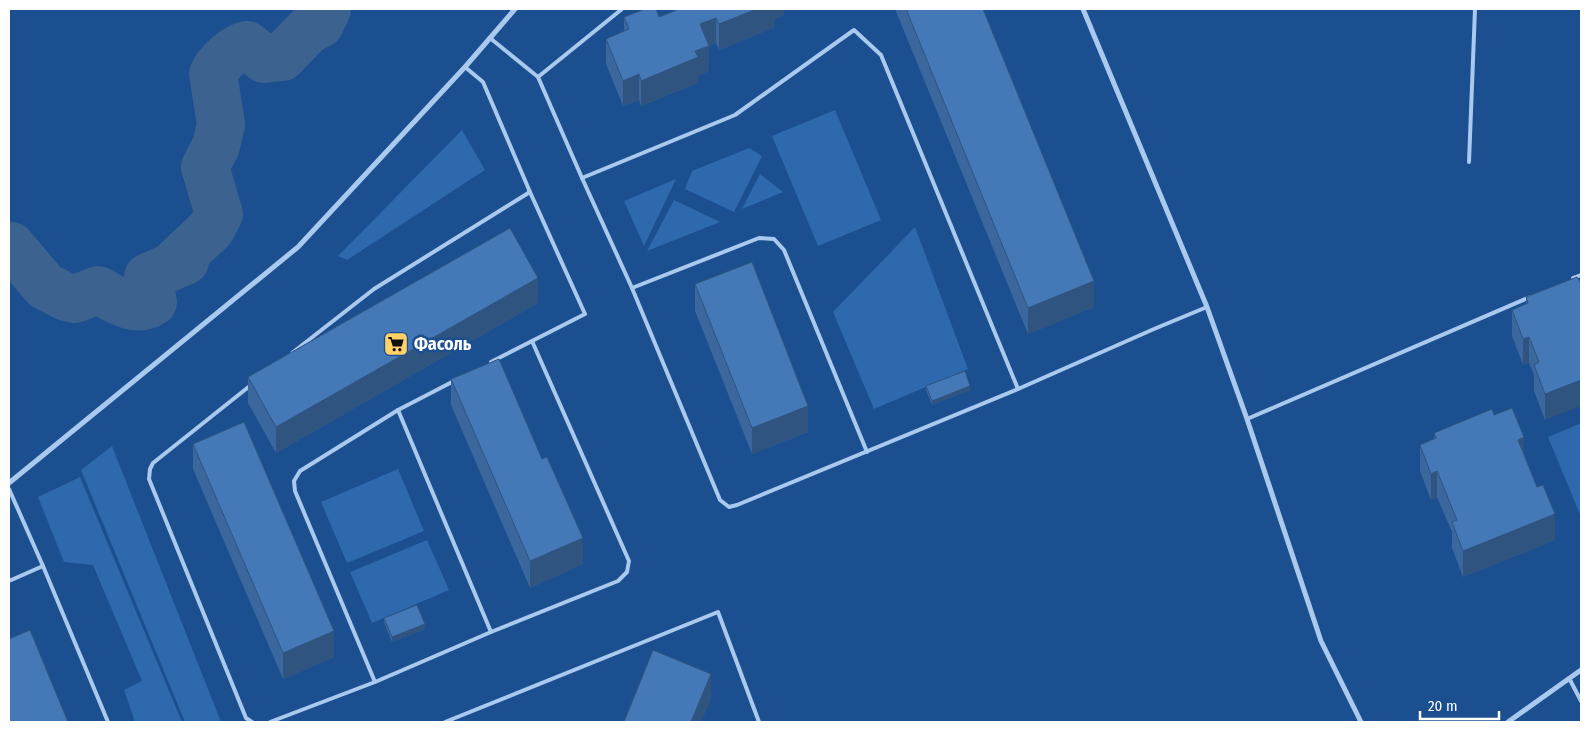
<svg xmlns="http://www.w3.org/2000/svg" width="1590" height="731" font-family="'Fira Sans Condensed',sans-serif">
<rect width="100%" height="100%" fill="#1b4f8f"/>
<g fill="#2e69ad">
<polygon points="835,110 881,220 818,246 772,136"/>
<polygon points="462,130 485,170 347,260 338,256"/>
<polygon points="749,148 762,156 734,212 685,189 692,171"/>
<polygon points="760,174 783,192 742,209"/>
<polygon points="676,179 644,246 624,201"/>
<polygon points="674,200 720,222 647,251"/>
<polygon points="915,227 968,369 874,409 833,312"/>
<polygon points="1581,423 1581,517 1548,437"/>
<polygon points="112,446 221,722 185,722 81,470"/>
<polygon points="398,469 424,531 347,563 321,502"/>
<polygon points="80,477 182,722 135,722 124,690 142,681 93,565 64,562 38,497"/>
<polygon points="427,540 449,590 372,623 350,572"/>
</g>
<g fill="none" stroke-linecap="round" stroke-linejoin="round">
<path stroke="#3c6290" stroke-width="48" d="M9 246H11L45 286 66 297 75 299 98 290C115 299 135 314 153 302L148 277 185 261 178 260 211 229 219 214 205 167 216 146 221 124 213 74C217 64 235 47 247 45L264 59 282 57 308 30 320 24 327 9"/>
<g stroke="#a9c9ee" stroke-width="4">
<polyline points="490,38 538,77 582,178 735,115 854,30 881,55 1018,389 1154,329 1207,307"/>
<polyline points="465,67 483,82 530,192 585,314 491,362"/>
<polyline points="538,77 622,9"/>
<polyline points="1469,162 1475,9"/>
<polyline points="582,178 632,288 720,500 729,507 737,505 1018,389"/>
<polyline points="1573,278 1581,275"/>
<polyline points="632,288 759,238 774,239 784,250 867,452"/>
<polyline points="292,353 374,289 530,192 529,191"/>
<polyline points="454,381 398,410 300,471 294,481 295,491 375,682 491,632 618,581 627,572 629,561 532,341"/>
<polyline points="251,385 153,463 150,469 149,479 246,718 252,722"/>
<polyline points="398,410 491,632"/>
<polyline points="1247,419 1530,297"/>
<polyline points="9,489 43,566 108,722"/>
<polyline points="9,581 43,566"/>
<polyline points="1569,678 1581,701"/>
<polyline points="270,722 375,682"/>
<polyline points="445,722 718,612 759,722"/>
</g>
<g stroke="#a9c9ee" stroke-width="5">
<polyline points="1083,9 1207,307 1247,419 1321,641 1361,722"/>
<polyline points="9,483 298,247 465,67 515,9"/>
<polyline points="1508,722 1581,670"/>
</g>
</g>
<g fill="#3a679d">
<polygon points="784,9 784,15 775,19 775,27 719,50 716,43 709,46 709,71 698,76 698,83 641,106 639,100 623,106 606,64 606,39 624,31 624,17 659,17"/>
<polygon points="895,9 983,9 1094,307 1028,334"/>
<polygon points="1580,282 1545,420 1534,391 1534,375 1529,363 1523,365 1512,336 1512,310 1526,304 1526,297"/>
<polygon points="695,284 808,432 752,454 695,311"/>
<polygon points="538,303 276,453 248,403 248,377"/>
<polygon points="451,379 542,459 583,564 530,588 451,405"/>
<polygon points="926,386 970,390 932,405 926,390"/>
<polygon points="1494,415 1524,453 1555,540 1463,577 1452,548 1452,532 1437,497 1431,500 1420,471 1420,445 1434,439 1434,433"/>
<polygon points="193,444 334,657 283,679 193,469"/>
<polygon points="384,618 425,629 392,642 384,622"/>
</g>
<g fill="#305480">
<polygon points="757,9 784,9 784,15 775,19 775,27 719,50 719,24"/>
<polygon points="716,18 716,43 709,46 709,71 698,76 698,83 641,106 641,81 695,51 700,24"/>
<polygon points="639,74 639,100 623,106 623,81"/>
<polygon points="538,278 538,303 276,453 276,427"/>
<polygon points="1094,281 1094,307 1028,334 1028,308"/>
<polygon points="1529,337 1529,363 1523,365 1523,339"/>
<polygon points="1581,380 1581,406 1545,420 1545,394"/>
<polygon points="970,386 970,390 932,405 932,401"/>
<polygon points="808,406 808,432 752,454 752,428"/>
<polygon points="1524,437 1524,463 1518,440"/>
<polygon points="1437,471 1437,497 1431,500 1431,474"/>
<polygon points="1555,514 1555,540 1463,577 1463,551"/>
<polygon points="583,538 583,564 530,588 530,561"/>
<polygon points="425,624 425,629 392,642 392,637"/>
<polygon points="334,631 334,657 283,679 283,653"/>
<polygon points="711,674 711,700 701,722 691,722"/>
</g>
<g fill="#4478b7" stroke="#305480">
<polygon points="645,9 656,9 659,17 679,9 757,9 719,24 716,18 700,24 709,46 695,51 698,57 641,81 639,74 623,81 606,39 629,29 624,17"/>
<polygon points="906,9 983,9 1094,281 1028,308"/>
<polygon points="510,228 538,278 276,427 248,377"/>
<polygon points="752,262 808,406 752,428 695,284"/>
<polygon points="1577,277 1580,282 1581,282 1581,380 1545,394 1534,365 1539,362 1529,337 1523,339 1512,310 1528,303 1526,297"/>
<polygon points="499,359 542,459 547,457 583,538 530,561 451,379"/>
<polygon points="965,371 970,386 932,401 926,386"/>
<polygon points="1512,408 1524,437 1518,440 1537,487 1543,485 1555,514 1463,551 1452,522 1457,520 1437,471 1431,474 1420,445 1436,438 1434,433 1492,409 1494,415"/>
<polygon points="244,422 334,631 283,653 193,444"/>
<polygon points="417,605 425,624 392,637 384,618"/>
<polygon points="30,630 68,722 9,722 9,639"/>
<polygon points="653,650 711,674 691,722 624,722"/>
</g>
<defs>
<symbol id="supermarket-square" viewBox="-11 -11 22 22"><rect x="-9" y="-9" width="18" height="18" rx="4" fill="#ffd166" stroke="#1b4f8f"/><path d="M-6-5.5h2.5l.6 2H6L4.5 2H-2.5L-4.4-4H-6ZM-1.5 3.2a1.3 1.3 0 1 0 .1 0ZM3 3.2a1.3 1.3 0 1 0 .1 0Z" fill="#111"/></symbol>
</defs>
<g fill-rule="evenodd">
<use href="#supermarket-square" x="382" y="330" width="28" height="28"/>
</g>
<g text-anchor="middle" dominant-baseline="central" stroke-width="5" stroke-linejoin="round" paint-order="stroke">
<g font-size="18" font-weight="bold" fill="#fff" stroke="#1b4f8f" text-anchor="start">
<text x="414" y="344">Фасоль</text>
</g>
</g>
<rect width="1590" height="731" fill="none" stroke="#ffffff" stroke-width="20"/>
<path d="M1420 711v8h79v-8" fill="none" stroke="#ffffff" stroke-width="2.5"/>
<text x="1428" y="711" font-size="15" fill="#ffffff" stroke="#1b4f8f" stroke-width="4" paint-order="stroke">20 m</text>
</svg>
